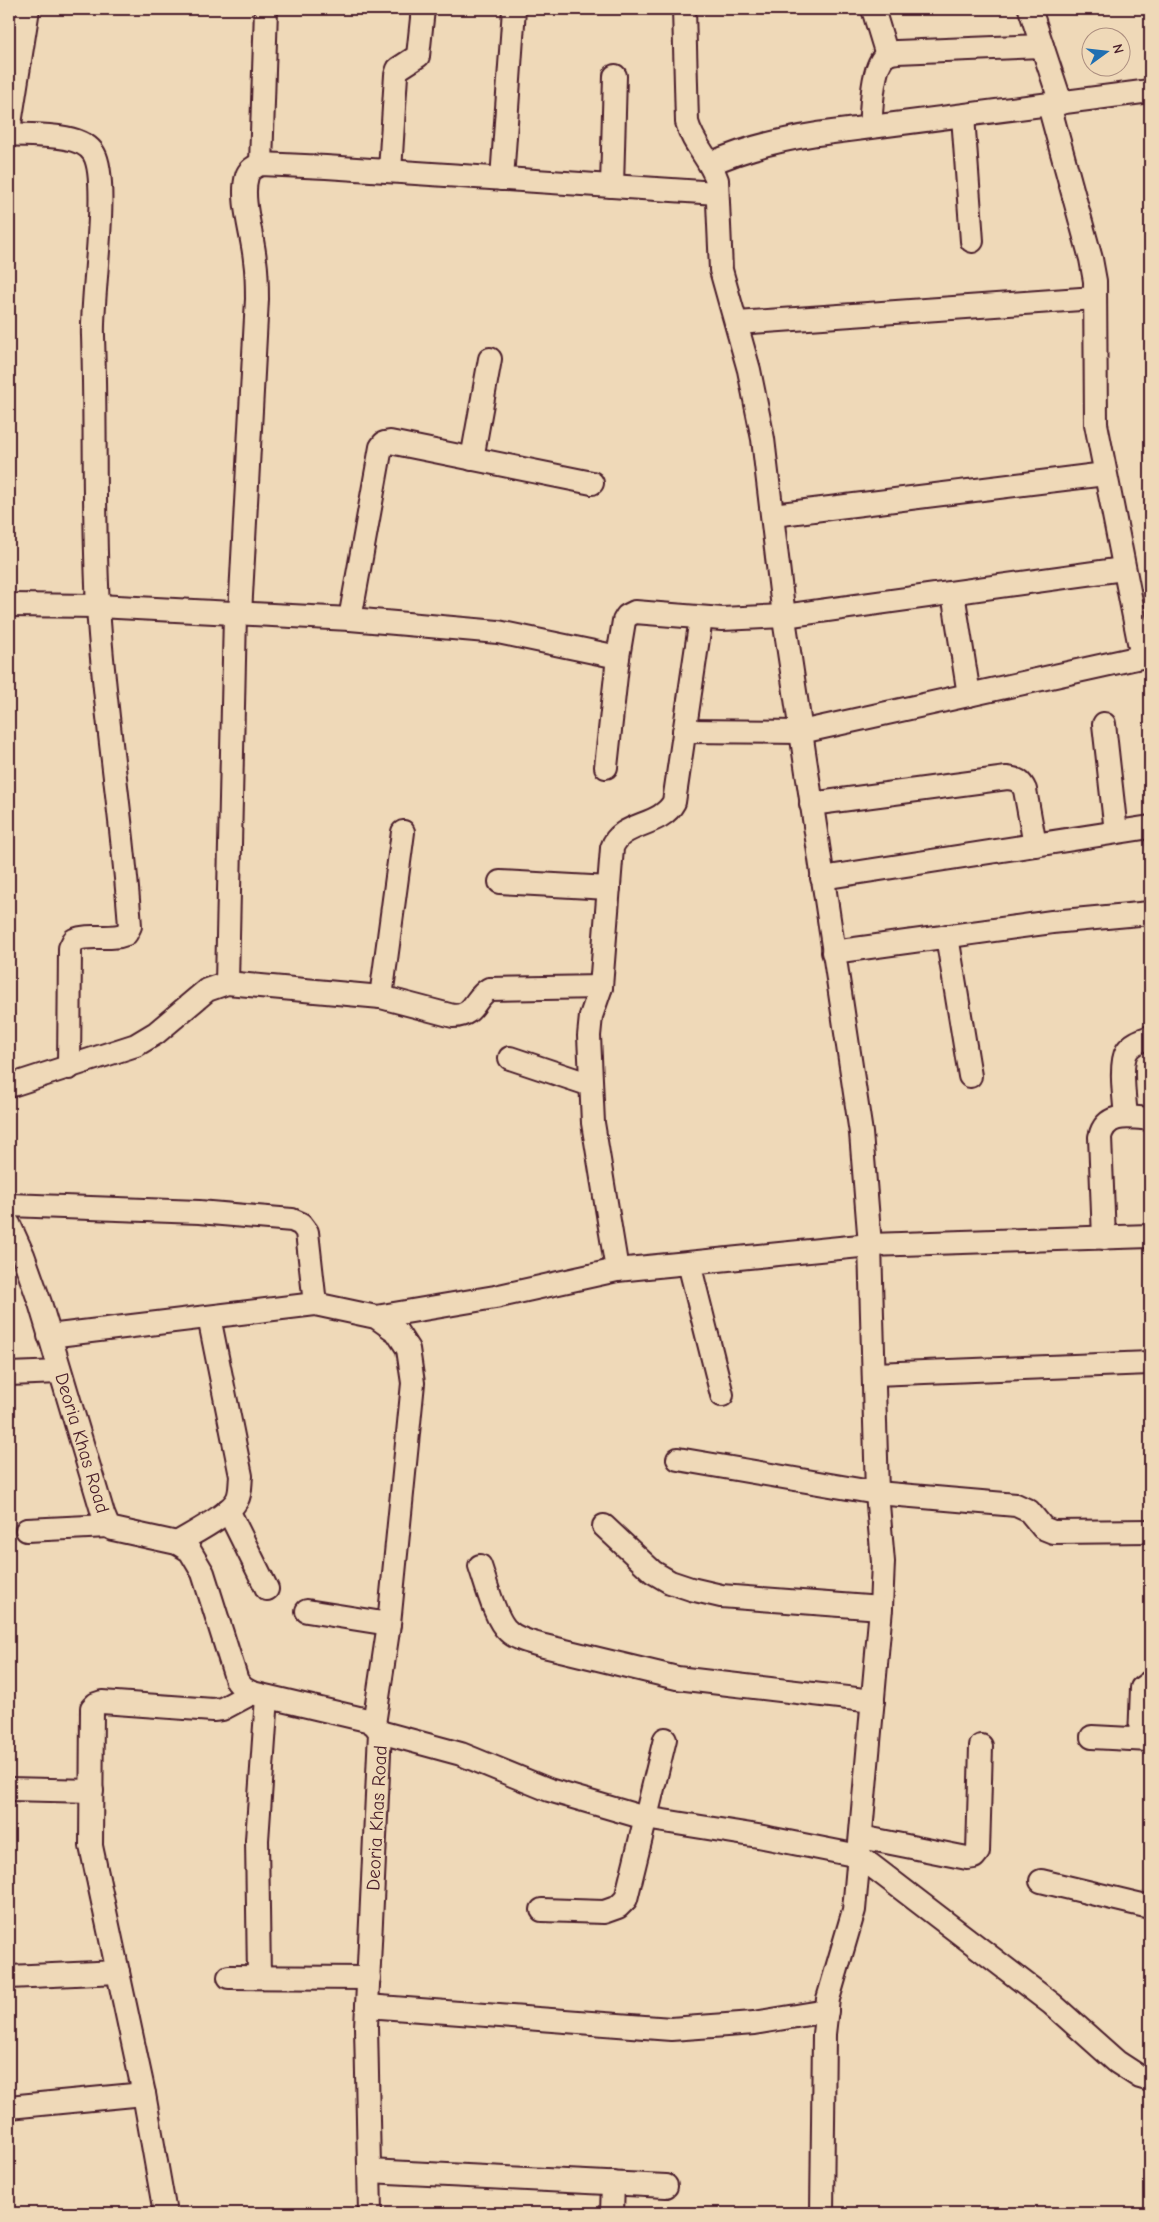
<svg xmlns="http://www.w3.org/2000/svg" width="1159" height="2222" font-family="'Comic Neue',sans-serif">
<rect width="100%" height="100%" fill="#efd9b8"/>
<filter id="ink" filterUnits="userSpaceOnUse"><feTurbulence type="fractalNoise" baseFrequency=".02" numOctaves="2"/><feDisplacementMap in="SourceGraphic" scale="10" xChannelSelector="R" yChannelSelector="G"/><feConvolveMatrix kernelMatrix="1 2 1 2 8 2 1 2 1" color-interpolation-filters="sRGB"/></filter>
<g filter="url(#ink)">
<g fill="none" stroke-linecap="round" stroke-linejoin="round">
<defs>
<g id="minor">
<path d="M684 9 687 122C693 145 709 157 717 180L721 270 749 370 763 439 785 625 861 1133 870 1245 877 1493 883 1562 881 1608 854 1910 828 1999 824 2034 822 2213"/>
<polyline points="873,9 887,55"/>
<polyline points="1030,9 1061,103"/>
<polyline points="1049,105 1091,259 1095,281 1096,424 1142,657"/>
<polyline points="963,116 972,241"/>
<path d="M870 127C872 110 871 67 886 55 889 53 893 53 897 52L1042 46"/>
<polyline points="9,130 28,9"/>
<path d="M9 134C31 136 82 132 94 154 110 182 91 297 93 336 96 426 93 516 98 606 104 713 123 819 130 926L126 934C109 941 91 933 74 940L70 948 69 1068"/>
<polyline points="261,164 266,9"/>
<path d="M710 164C745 148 779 140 817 134L1150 91"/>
<polyline points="390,171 396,75 398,69 418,56 423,9"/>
<polyline points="502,179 514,9"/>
<polyline points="612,186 615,76"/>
<polyline points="737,323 1095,298"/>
<polyline points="472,459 490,359"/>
<polyline points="773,515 1105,474"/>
<polyline points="953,593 969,695"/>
<polyline points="9,605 98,606 350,619 498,632 618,657"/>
<path d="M240 614 257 299C257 286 257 273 255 260 253 236 240 199 247 176 249 169 256 166 261 164L326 167 717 193"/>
<polyline points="350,619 381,447 384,443 390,442 592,483"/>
<polyline points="1104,724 1116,832"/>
<polyline points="684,731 801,732 1150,655"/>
<polyline points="606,767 618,657 624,621 627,616 635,612 722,619 784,616 1123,569"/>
<path d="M811 804 1007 778C1017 779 1021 781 1025 790L1035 845"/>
<polyline points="822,878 1150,827"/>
<polyline points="500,882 609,888"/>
<polyline points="947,936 970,1076"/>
<polyline points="833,952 1052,922 1150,913"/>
<polyline points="227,983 235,614"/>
<polyline points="381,997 403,832"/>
<polyline points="510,1058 591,1085"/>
<path d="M9 1086 136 1045 156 1033 207 990 227 983 381 997 453 1016C475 1016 473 999 489 989L601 987"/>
<path d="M1126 1117C1125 1102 1119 1064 1127 1051 1132 1043 1142 1040 1150 1037"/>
<polyline points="9,1205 199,1212 292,1220 301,1224 307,1232 315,1304"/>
<polyline points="9,1224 23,1255 40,1303 103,1514 108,1526 113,1529 177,1543 190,1551 203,1573 237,1681 243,1688 252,1693 367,1720 374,1724 380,1732 366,2027 370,2213"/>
<path d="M1104 1238 1100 1137C1106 1112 1129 1117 1150 1119"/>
<polyline points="689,1263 722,1395"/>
<path d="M617 1270 593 1123 589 1036 591 1016 601 987 612 848C621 821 660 828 674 802L701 618"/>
<polyline points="376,1317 495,1297 617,1270 870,1245 1150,1236"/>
<polyline points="49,1336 315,1304 376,1317 397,1332 408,1349 413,1383 389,1624 374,1724"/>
<polyline points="9,1374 60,1372"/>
<polyline points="875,1374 1150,1363"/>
<polyline points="678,1459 877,1493 1016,1505 1029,1511 1043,1528 1053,1532 1150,1531"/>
<polyline points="228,1510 267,1589"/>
<polyline points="604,1526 653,1572 670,1582 691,1589 721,1596 881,1608"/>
<polyline points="27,1530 108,1526"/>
<path d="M177 1543C193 1533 228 1516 237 1500 241 1493 240 1484 241 1476L209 1317"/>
<path d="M480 1566C486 1583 495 1620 508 1631 516 1639 530 1642 540 1645L677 1678 873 1701"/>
<polyline points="307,1611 389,1624"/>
<polyline points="380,1732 461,1754 549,1790 645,1818 758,1836 859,1856 1052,2004 1117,2062 1140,2077 1150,2080"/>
<polyline points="1092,1737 1150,1740"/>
<polyline points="1140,1739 1142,1688 1150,1682"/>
<polyline points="9,1789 92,1791"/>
<polyline points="861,1837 967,1858 974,1857 978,1852 981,1746"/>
<polyline points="1041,1881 1150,1907"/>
<polyline points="542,1910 604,1912 618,1907 626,1899 665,1739"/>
<polyline points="9,1977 118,1972"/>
<polyline points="229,1977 369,1978"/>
<polyline points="259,1977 257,1840 267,1697"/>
<polyline points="367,2006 671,2029 754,2023 827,2011"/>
<polyline points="9,2107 144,2094"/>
<polyline points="369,2171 666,2186"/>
<polyline points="165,2213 144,2094 91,1846 92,1708 96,1704 102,1702 213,1710 222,1709 252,1693"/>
<polyline points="612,2213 613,2183"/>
</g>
</defs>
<use href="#minor" stroke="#4a1f2b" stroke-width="26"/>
<use href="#minor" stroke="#efd9b8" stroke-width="22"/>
</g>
</g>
<g text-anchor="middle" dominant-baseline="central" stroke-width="4" stroke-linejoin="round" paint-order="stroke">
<g font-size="19" fill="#4a1f2b" stroke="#efd9b8">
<text transform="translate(82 1443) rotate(73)">Deoria Khas Road</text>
<text transform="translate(377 1818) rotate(-87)">Deoria Khas Road</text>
</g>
</g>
<rect width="1159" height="2222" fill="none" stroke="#efd9b8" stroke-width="30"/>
<rect x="15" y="15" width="1129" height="2192" fill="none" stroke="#4a1f2b" stroke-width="2" filter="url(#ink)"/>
<g transform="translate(1106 52) rotate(75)"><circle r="24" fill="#efd9b8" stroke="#ad8f80"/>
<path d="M0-4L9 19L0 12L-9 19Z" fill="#1f6fb2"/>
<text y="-8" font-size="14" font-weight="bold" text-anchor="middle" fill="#4a1f2b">N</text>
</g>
</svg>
